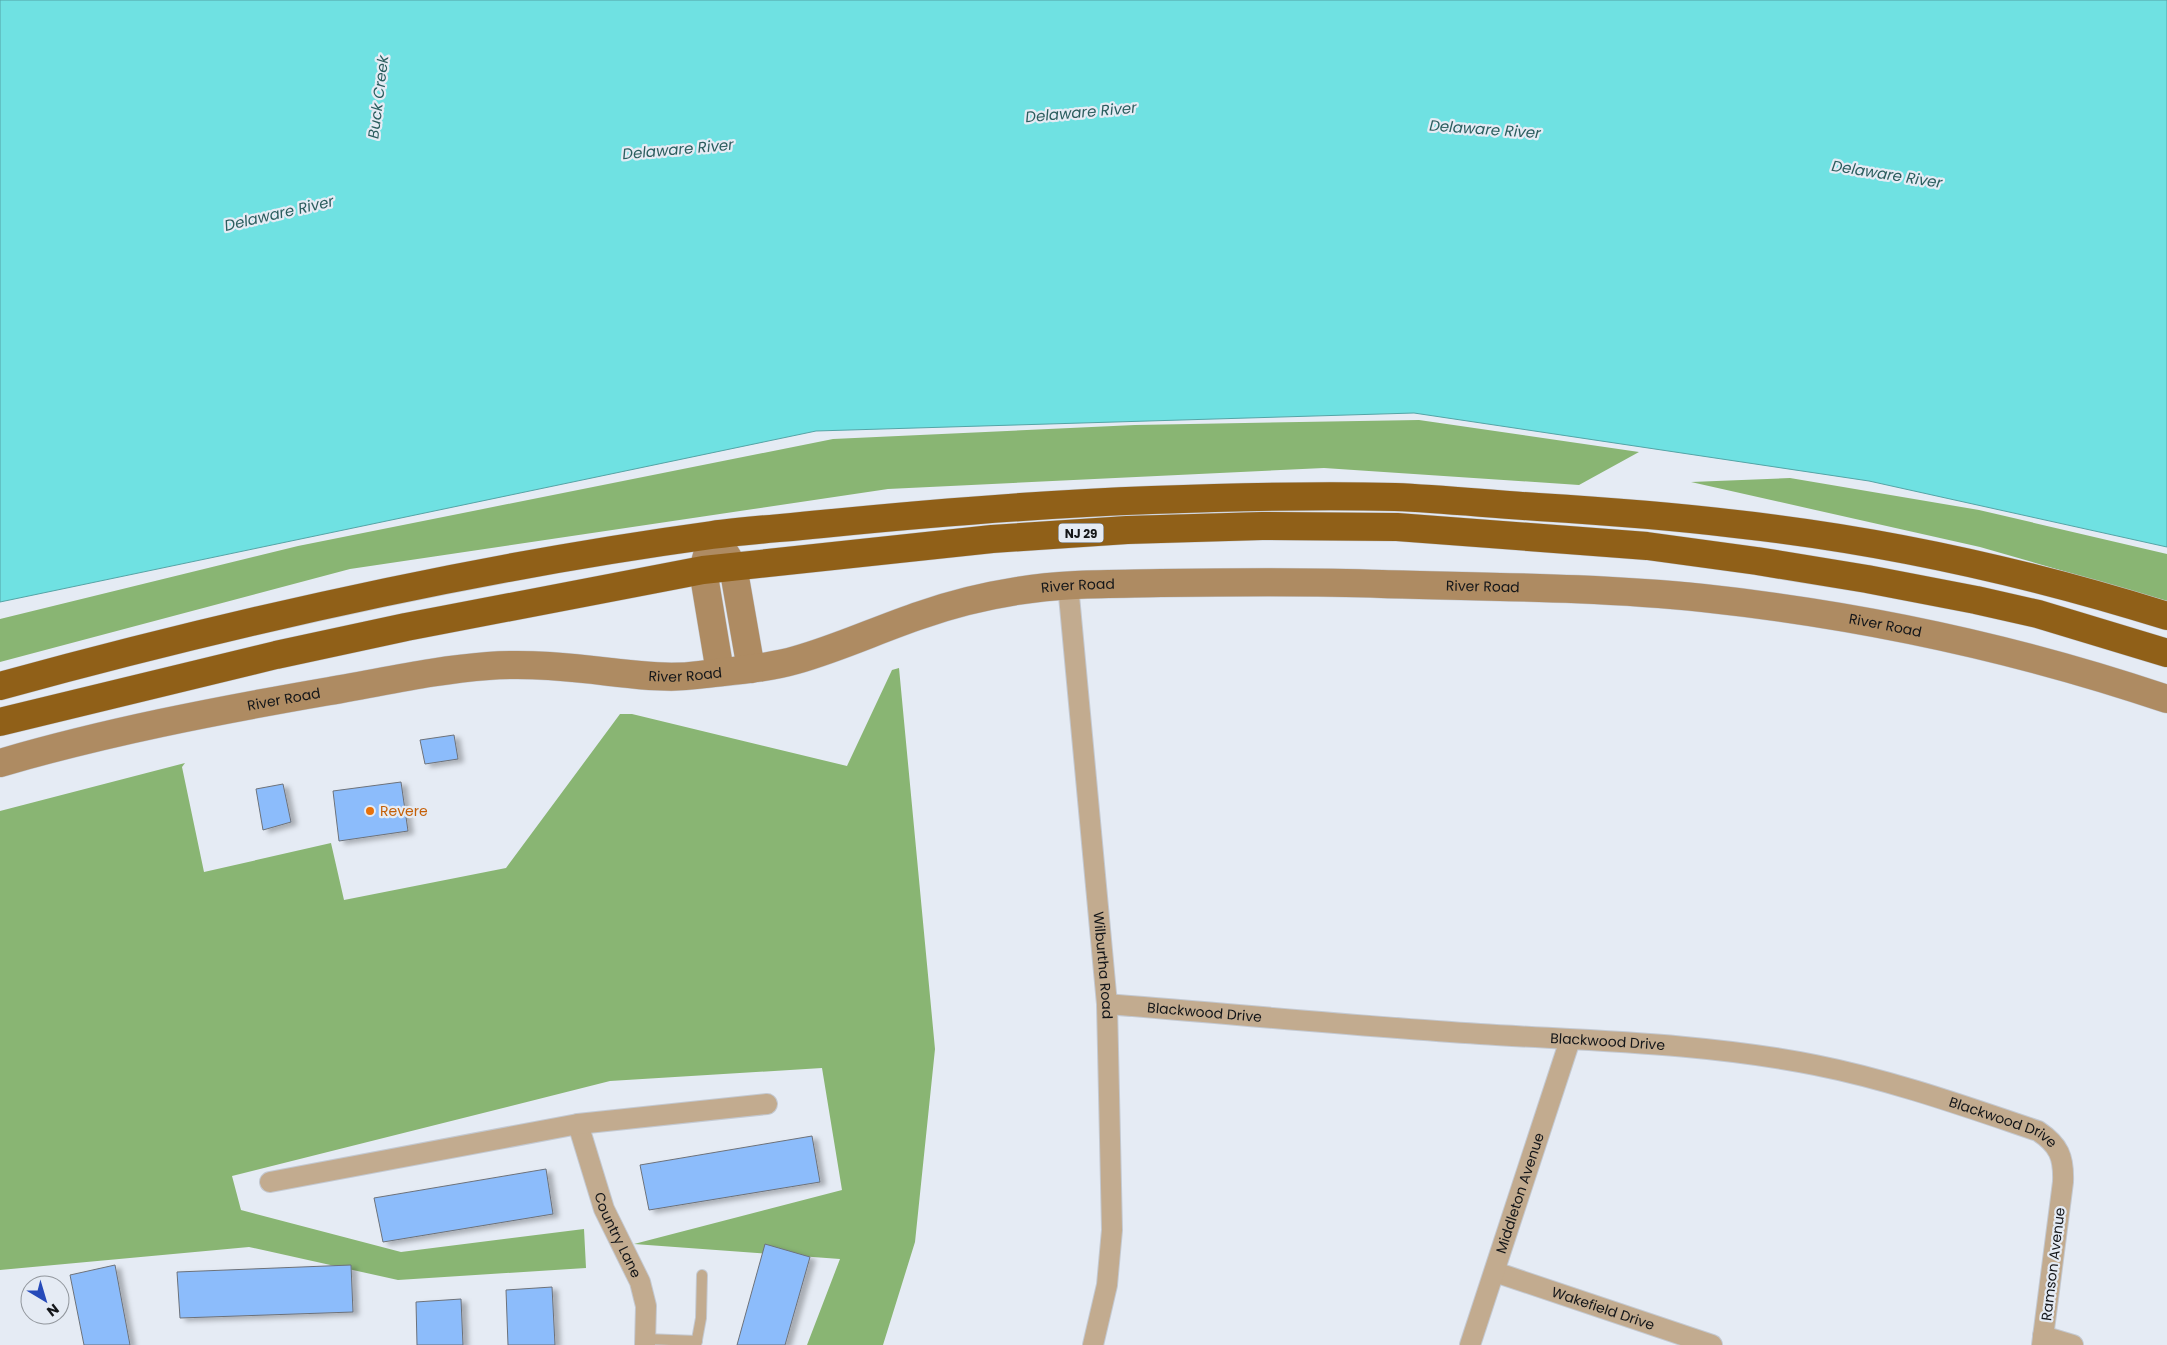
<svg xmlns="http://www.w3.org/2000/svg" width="2167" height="1345" font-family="Poppins,sans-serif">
<defs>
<filter id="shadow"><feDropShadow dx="5.5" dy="3" stdDeviation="2.5" flood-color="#0004"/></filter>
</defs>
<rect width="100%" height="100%" fill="#e5ebf4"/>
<g fill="#89b573">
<polygon points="1419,420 1639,452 1579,485 1324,468 888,489 350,569 0,662 0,619 298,546 833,439 1135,425"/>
<polygon points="1790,478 1979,510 2167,554 2167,601 1980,547 1691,482"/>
<polygon points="899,668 935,1049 915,1242 883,1345 807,1345 840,1259 634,1244 842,1190 822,1068 610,1081 232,1176 241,1210 401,1252 584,1229 586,1268 398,1280 249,1247 0,1270 0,811 185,763 182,767 204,872 331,843 344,900 506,868 620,714 632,714 847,766 892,670"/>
</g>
<polygon fill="#6fe1e2" stroke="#54a4a6" points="0,0 2167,0 2167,547 1869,481 1414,413 816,431 0,602"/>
<g fill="#8cbcfb" stroke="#6d727a" filter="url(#shadow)">
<polygon points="454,735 458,759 425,764 420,740"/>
<polygon points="401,782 408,831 339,841 333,791"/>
<polygon points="283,784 291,822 263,830 256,789"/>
<polygon points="812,1136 820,1182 649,1210 640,1165"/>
<polygon points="546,1169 553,1214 383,1242 374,1198"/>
<polygon points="765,1244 810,1257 785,1345 737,1345"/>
<polygon points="115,1265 130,1345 84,1345 70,1275"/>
<polygon points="351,1265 353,1312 180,1318 177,1272"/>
<polygon points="552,1287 555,1345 508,1345 506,1290"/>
<polygon points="461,1299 463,1345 417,1345 416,1302"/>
</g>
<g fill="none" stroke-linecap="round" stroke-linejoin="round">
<defs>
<g id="lane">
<polyline points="646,1339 697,1341"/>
<polyline points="696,1345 701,1318 702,1275"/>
</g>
<g id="street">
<path id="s1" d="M1068 585 1107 1004 1112 1230 1107 1285 1093 1345"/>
<path id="s2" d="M1107 1004C1231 1014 1356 1026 1480 1034 1592 1041 1705 1043 1815 1065 1891 1080 1964 1106 2038 1131 2059 1145 2064 1157 2063 1182L2042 1345"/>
<path id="s3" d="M578 1124 604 1209 640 1282 646 1306 645 1345"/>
<polyline points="270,1182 578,1124 767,1104"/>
<path id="s4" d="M1495 1272 1712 1345"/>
<polyline points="2043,1336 2073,1345"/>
<path id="s5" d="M1470 1345 1570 1040"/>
</g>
<g id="secondary">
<polyline points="714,535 733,566 751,669"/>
<polyline points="709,548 703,570 720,672"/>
<path id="s6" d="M0 763C106 732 215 711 324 692 379 683 433 670 488 666 529 663 569 667 610 672 638 675 669 679 698 675 730 671 765 669 796 660 839 648 879 629 921 615 952 604 985 596 1017 591 1065 583 1113 584 1161 583 1235 582 1309 581 1382 584 1489 587 1597 587 1703 598 1862 615 2016 648 2167 699"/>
</g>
<g id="highway">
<path d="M0 686C234 622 471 568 712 535 749 530 785 528 822 524 932 513 1042 504 1152 500 1233 497 1314 495 1395 497 1443 499 1490 504 1538 507 1604 511 1670 516 1736 524 1882 540 2027 572 2167 616"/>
<polyline points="0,722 276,655 406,627 703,570 992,539 1127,530 1262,526 1397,527 1647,546 1757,561 1867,579 1976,600 2038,614 2167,653"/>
</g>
</defs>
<use href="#lane" stroke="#c4c9d1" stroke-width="12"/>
<use href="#street" stroke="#c4c9d1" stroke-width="22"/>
<use href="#secondary" stroke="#c4c9d1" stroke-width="29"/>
<use href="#highway" stroke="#c4c9d1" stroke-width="29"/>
<use href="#lane" stroke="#c2ab8f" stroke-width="10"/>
<use href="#street" stroke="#c2ab8f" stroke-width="20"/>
<use href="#secondary" stroke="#ae8b62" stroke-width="28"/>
<use href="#highway" stroke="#906018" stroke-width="28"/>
</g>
<circle fill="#e8710a" stroke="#e5ebf4" stroke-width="2" cx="370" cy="811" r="5"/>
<g text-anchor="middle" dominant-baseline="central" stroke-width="4.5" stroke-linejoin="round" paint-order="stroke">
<rect fill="#e5ebf4" stroke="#53565b" stroke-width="1" x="1058.5" y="523.5" width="45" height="19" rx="4"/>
<g font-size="12" font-weight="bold" fill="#141619">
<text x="1081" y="533">NJ 29</text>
</g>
<g font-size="14" fill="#141619" stroke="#e5ebf4">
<text stroke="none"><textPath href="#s6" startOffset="1101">River Road</textPath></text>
<text stroke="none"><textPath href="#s6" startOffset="1506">River Road</textPath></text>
<text stroke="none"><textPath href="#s6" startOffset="1911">River Road</textPath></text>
<text stroke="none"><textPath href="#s6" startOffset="696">River Road</textPath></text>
<text stroke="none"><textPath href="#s6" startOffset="291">River Road</textPath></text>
<text stroke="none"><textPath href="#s1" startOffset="382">Wilburtha Road</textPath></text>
<text stroke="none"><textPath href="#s2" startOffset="98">Blackwood Drive</textPath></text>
<text stroke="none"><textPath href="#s2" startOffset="502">Blackwood Drive</textPath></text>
<text stroke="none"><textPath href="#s2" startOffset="908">Blackwood Drive</textPath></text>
<text stroke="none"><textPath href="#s5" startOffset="160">Middleton Avenue</textPath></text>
<text stroke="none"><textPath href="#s3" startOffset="118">Country Lane</textPath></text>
<text transform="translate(2053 1264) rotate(-83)">Ramson Avenue</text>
<text stroke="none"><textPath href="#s4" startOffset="114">Wakefield Drive</textPath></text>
</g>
<g font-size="14" fill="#c56008" stroke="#e5ebf4" text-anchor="start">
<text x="380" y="811">Revere</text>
</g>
<g font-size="15" font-style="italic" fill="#2b5d5e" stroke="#e5ebf4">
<text transform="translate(378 97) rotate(-83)">Buck Creek</text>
<text transform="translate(1081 112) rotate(-5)">Delaware River</text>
<text transform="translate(1485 129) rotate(4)">Delaware River</text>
<text transform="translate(678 149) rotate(-5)">Delaware River</text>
<text transform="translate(1887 174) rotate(9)">Delaware River</text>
<text transform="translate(279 213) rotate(-13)">Delaware River</text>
</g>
</g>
<g transform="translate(45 1300) rotate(142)"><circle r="24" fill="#e5ebf4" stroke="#91969c"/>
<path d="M0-4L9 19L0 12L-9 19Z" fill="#264ab9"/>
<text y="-8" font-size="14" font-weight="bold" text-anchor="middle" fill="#141619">N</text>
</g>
</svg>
